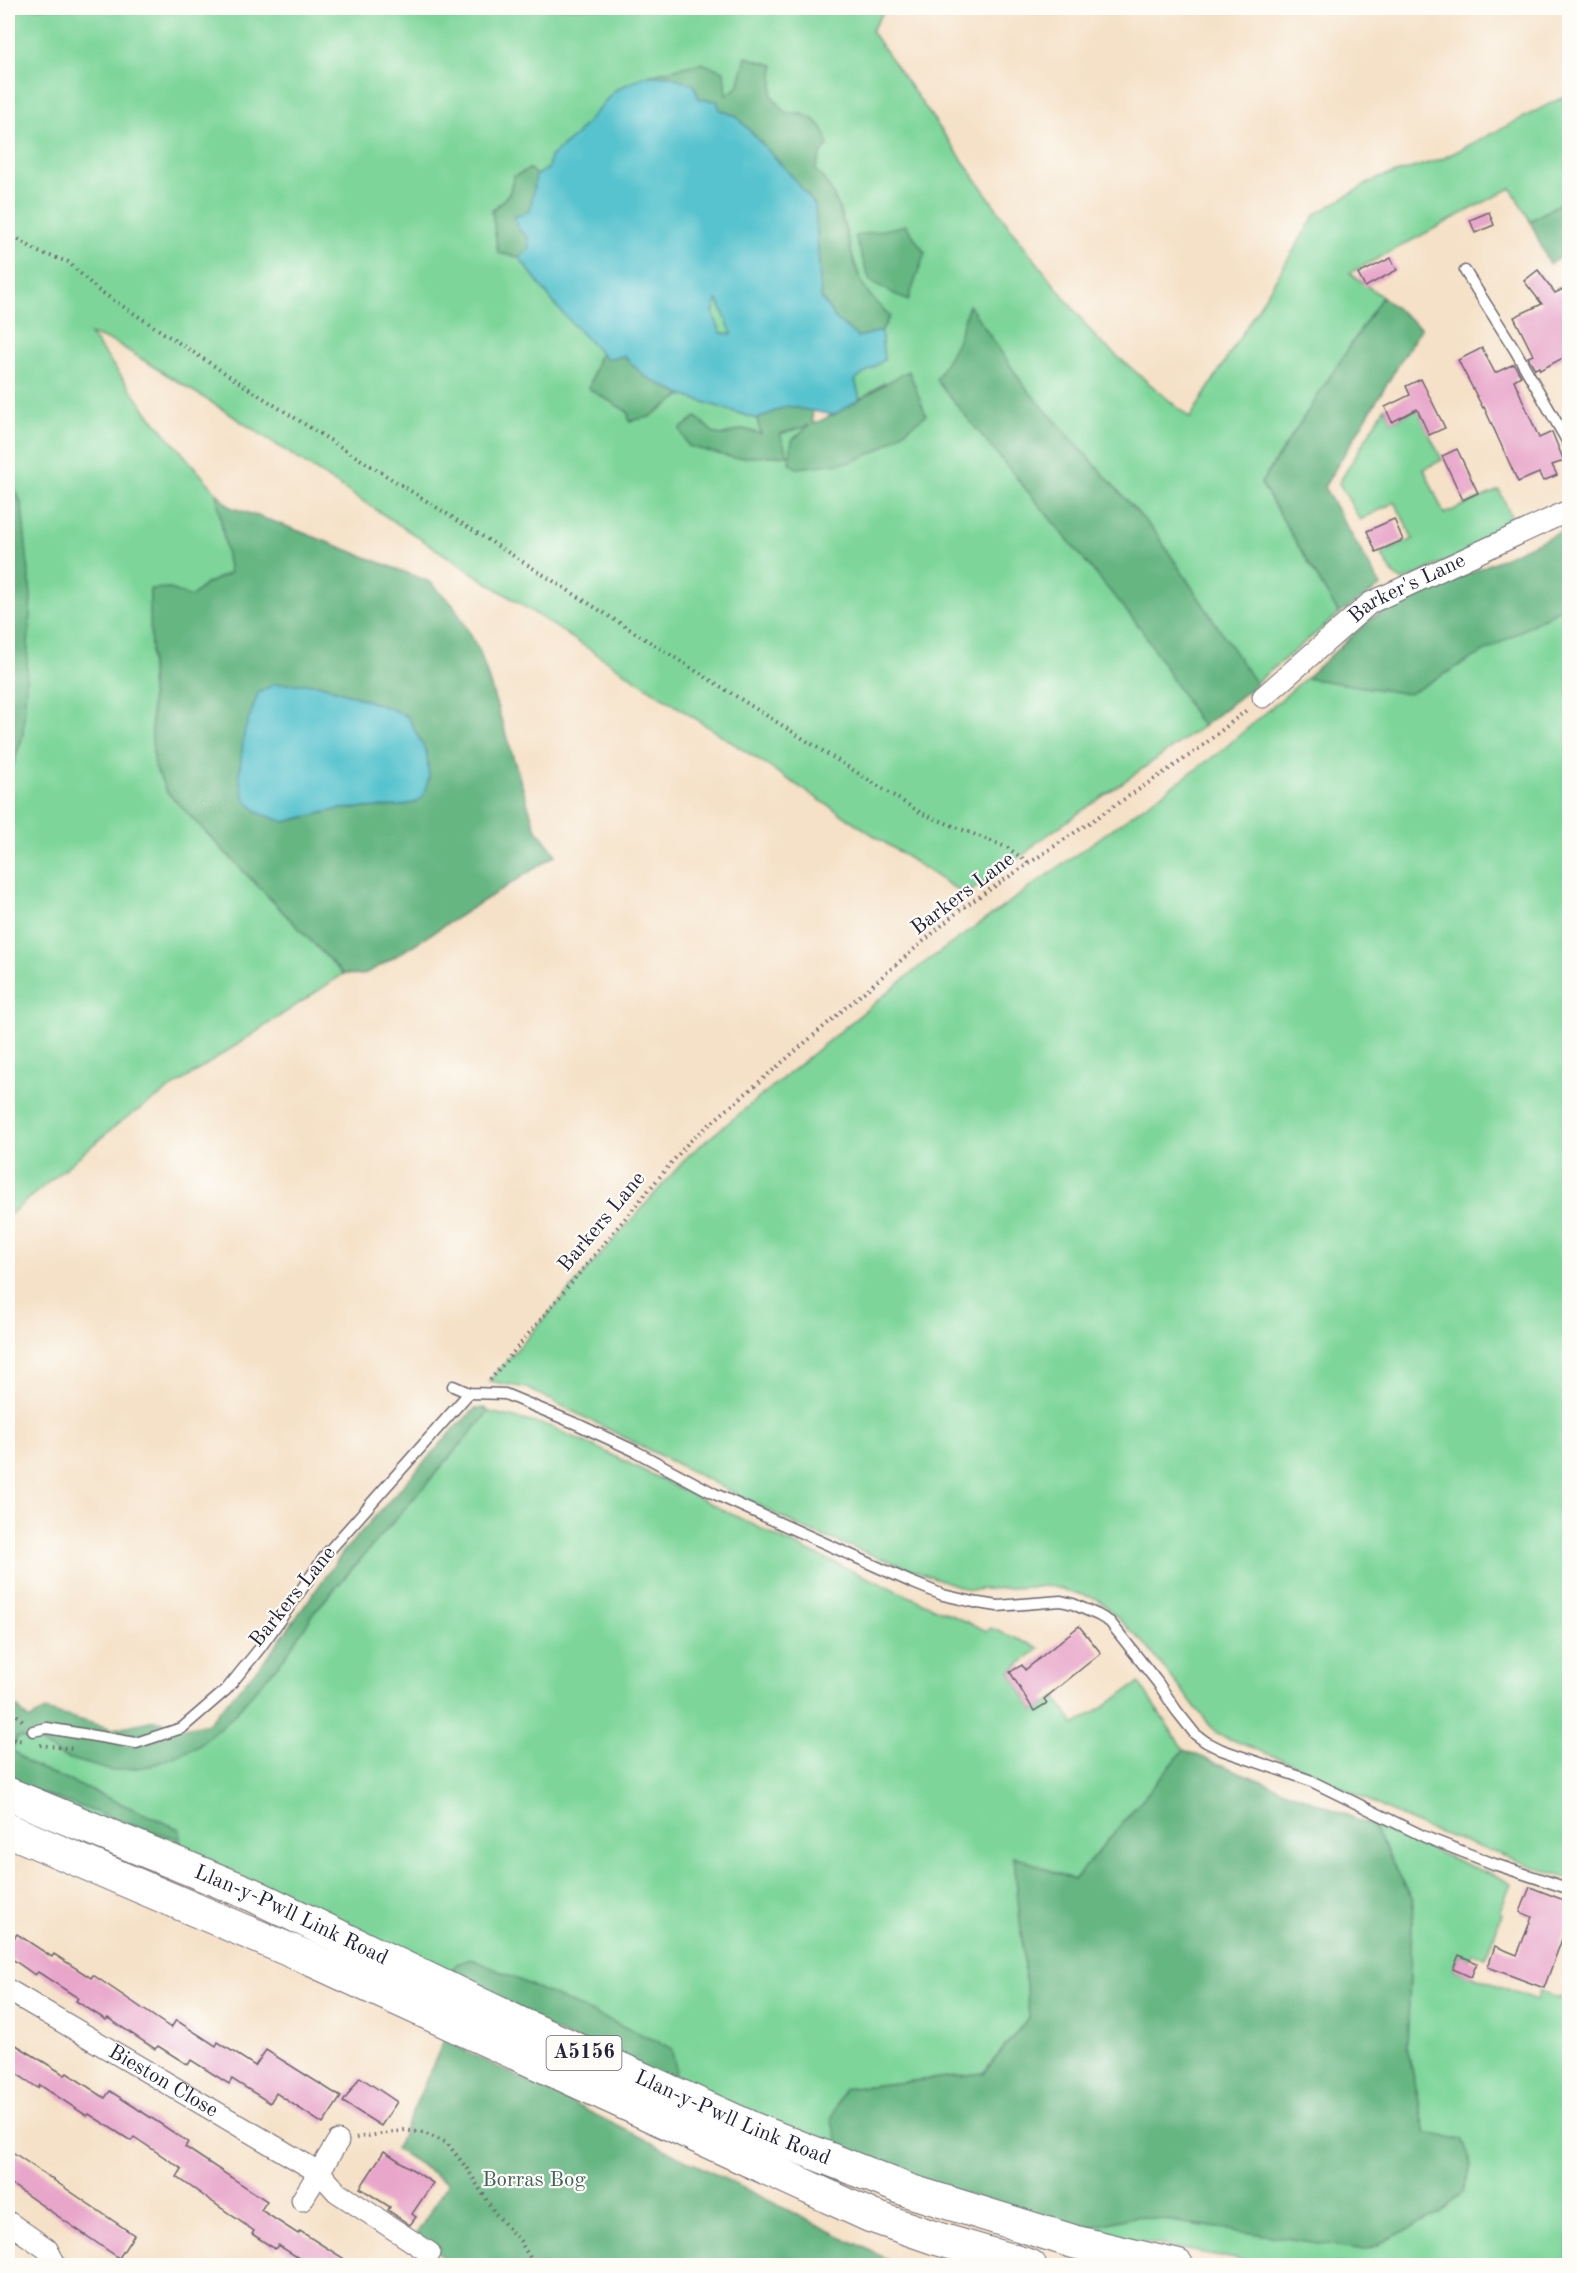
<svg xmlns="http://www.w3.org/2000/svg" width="1577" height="2273" font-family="'Old Standard TT',serif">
<rect width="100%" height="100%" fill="#fdfcf7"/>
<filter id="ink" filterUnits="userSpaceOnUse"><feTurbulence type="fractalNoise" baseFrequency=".0167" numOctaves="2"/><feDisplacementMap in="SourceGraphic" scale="12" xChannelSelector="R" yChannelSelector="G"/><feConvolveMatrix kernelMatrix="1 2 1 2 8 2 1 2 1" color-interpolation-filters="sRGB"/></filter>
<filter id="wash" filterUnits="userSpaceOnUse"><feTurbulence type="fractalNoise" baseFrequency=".008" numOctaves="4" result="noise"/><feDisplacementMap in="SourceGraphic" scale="24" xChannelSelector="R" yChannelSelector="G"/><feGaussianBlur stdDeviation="1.35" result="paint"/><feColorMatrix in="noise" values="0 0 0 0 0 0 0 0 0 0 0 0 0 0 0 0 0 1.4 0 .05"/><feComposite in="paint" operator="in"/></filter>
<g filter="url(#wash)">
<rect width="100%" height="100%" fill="#f5e1c7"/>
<g fill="#7dd59a" stroke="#507c6a" stroke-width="1.5" fill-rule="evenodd">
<path d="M8 8H886L871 31 1014 233 1097 339 1190 418 1316 214 1376 179 1442 159 1569 94V198L1530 221 1511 188 1350 273 1382 297 1261 483 1339 614 1202 727 1036 843 1027 852 965 895 222 409 116 343 90 334 148 413 216 492 230 573 206 584 191 597 168 588 150 590 152 740 155 767 167 792 343 974 119 1123 8 1216V780L23 735 22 506 8 471ZM701 63 726 95 773 65 772 96 786 113H802L828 145 821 154 815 170C847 199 845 248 863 285 868 296 881 307 890 316L881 331 884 360 855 380 860 399 885 382 789 462 812 425 779 434 788 455 680 429 696 417 715 434 724 435 743 429 761 434 757 419 682 395 649 417 628 412 589 388 598 358 602 354 557 307 519 257 498 253 492 211 509 194 529 169 536 175 548 169 550 157 576 135 615 90 645 76Z"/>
<polygon points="717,299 733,334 721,333 713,313"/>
<polygon points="1385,407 1392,422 1417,409 1442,460 1424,469 1444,514 1499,490 1515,524 1514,530 1403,581 1394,575 1381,554 1413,539 1395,502 1360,520 1339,483"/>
<polygon points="1569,604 1569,1879 1425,1828 1296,1765 1217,1734 1144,1643 1098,1599 1049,1586 969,1590 878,1557 807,1530 527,1388 489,1381 690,1154 920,966 1220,752 1306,678 1409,693"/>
<polygon points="489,1412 549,1426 604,1451 790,1543 987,1631 991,1628 1039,1648 1010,1672 1034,1711 1056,1697 1075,1725 1139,1683 1184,1750 1074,1880 1014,1857 1029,2017 983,2073 844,2089 843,2156 671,2085 671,2048 472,1959 457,1964 444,1980 19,1784 149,1831 181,1838 179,1829 30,1764 12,1750 18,1737 34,1739 64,1757 197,1747"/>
<polygon points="1372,1825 1511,1883 1500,1911 1502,1915 1485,1958 1473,1953 1469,1960 1459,1955 1453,1969 1537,2000 1540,1992 1558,1998 1569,1991 1569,2265 1268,2265 1080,2230 1137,2216 1366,2250 1439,2213 1463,2192 1462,2139 1426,2135 1407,2046 1413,1900"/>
</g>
<g fill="#66b682" stroke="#446c5e" stroke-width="1.5" fill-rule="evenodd">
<path d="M746 57 774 65 772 96 786 113C809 113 824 120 828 145L821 154 815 170C846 199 845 249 863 285 868 296 881 307 890 316L881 331 858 337 837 320 821 298 815 205 790 174 736 116 720 110 716 101 699 99 671 76H645L701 63 724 71 726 95 738 87Z"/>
<path d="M530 169 536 175C534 200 532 208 518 229L528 237 529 250 519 257 498 253 492 211 509 194 514 176Z"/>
<polygon points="1569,198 1569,253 1549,264 1530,221"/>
<polygon points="906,225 925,253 908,301 870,281 855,236"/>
<polygon points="1382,297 1421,328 1324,487 1381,586 1339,614 1261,483"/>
<polygon points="969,305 1025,387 1156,533 1256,684 1202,727 1142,630 936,380 957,342"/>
<polygon points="602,354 606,359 624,356 644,376 682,395 649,417 629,421 628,412 589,389 598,358"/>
<path d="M909 371 926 415 879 450 851 462 797 468 789 463 792 440 810 425 780 434 788 455 734 458 688 446 680 429 696 417 715 434 724 435 743 429 761 434 757 419 786 406 812 410 813 424C847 410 876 387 909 371Z"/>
<polygon points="8,471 22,506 31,596 23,735 8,780"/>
<path d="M216 492 230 507 278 523 430 582 454 606 480 652 535 827 556 855 380 966 362 975 343 974 167 792 155 767 152 740 150 589 168 588 191 597 206 584 230 573ZM318 684 392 709 408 717 401 806 340 809 284 822Z"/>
<polygon points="1569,528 1569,604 1409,694 1306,678 1373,617"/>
<polygon points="485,1408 489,1412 316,1610 285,1657 230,1719 197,1747 151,1766 112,1771 64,1757 34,1739 17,1737 12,1750 30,1764 179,1829 181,1839 149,1831 8,1781 8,1706 17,1707 29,1720 45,1710 113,1729 155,1720 185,1728 208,1723 267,1658 344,1551 454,1429 475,1409"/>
<polygon points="1184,1750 1372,1825 1413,1900 1407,2046 1426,2134 1462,2139 1472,2165 1463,2192 1439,2213 1366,2250 1137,2216 1080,2230 843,2156 831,2120 844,2089 984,2073 1029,2017 1014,1856 1074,1880"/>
<polygon points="472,1959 671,2048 676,2069 671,2085 444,1980 457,1964"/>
<polygon points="444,2040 899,2265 452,2265 417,2233 448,2183 396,2149"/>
</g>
<g fill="#56c3ce" stroke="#3c7284" stroke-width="1.5" fill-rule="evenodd">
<path d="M645 76H671L694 85 699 99 717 101 720 110 736 116 790 174 815 205 821 298 837 320 858 337 881 331 884 360 855 380 860 399 834 415 787 406 757 419 682 395 644 376 624 356 606 359 557 307 519 257 529 250 528 237 518 229 514 217 530 211 536 175 548 169 550 157 576 135 615 90ZM717 300H718L732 334 721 333 713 313Z"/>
<polygon points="274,684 318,684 392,709 408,717 427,754 429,778 423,797 417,802 401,806 340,809 284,822 259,813 245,800 239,777 244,733 258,693"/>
</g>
<g id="blocks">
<g fill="#e8a6ca">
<polygon points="1489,212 1494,225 1475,233 1470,220"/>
<polygon points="1391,258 1397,270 1365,287 1358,274"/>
<polygon points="1538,270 1555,293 1569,286 1569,355 1540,370 1539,367 1535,369 1528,357 1533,355 1514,317 1542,304 1524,281"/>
<polygon points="1482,348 1495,373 1514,364 1521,376 1514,380 1539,438 1552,432 1564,461 1552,465 1557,475 1543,481 1539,473 1518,482 1484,407 1483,408 1458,360"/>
<polygon points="1421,379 1445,428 1429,435 1417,409 1392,422 1385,407 1410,395 1406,386"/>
<polygon points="1457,449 1478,493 1463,500 1442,456"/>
<polygon points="1394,519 1403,540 1376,552 1367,531"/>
<polygon points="1079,1626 1101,1653 1044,1699 1047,1703 1034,1711 1010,1672 1022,1665 1025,1670"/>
<polygon points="1530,1887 1569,1902 1569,1920 1544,1988 1488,1967 1495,1946 1517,1955 1532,1917 1520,1912"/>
<polygon points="8,1934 14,1938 17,1934 52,1957 54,1954 91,1978 93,1975 171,2028 176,2020 216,2046 218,2042 255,2066 266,2050 341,2097 323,2124 276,2093 270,2103 232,2079 229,2084 191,2060 188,2065 158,2046 155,2049 108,2018 106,2020 76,2001 78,1998 38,1972 35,1975 8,1956"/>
<polygon points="1459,1955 1477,1963 1471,1977 1453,1969"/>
<polygon points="8,2040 65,2075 67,2073 105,2098 110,2091 153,2119 188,2142 185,2147 267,2201 261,2210 298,2234 300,2231 354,2265 310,2265 278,2245 275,2249 252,2234 254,2231 177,2177 182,2169 134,2137 131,2141 89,2114 87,2116 40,2085 38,2088 8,2068"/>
<polygon points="360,2077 397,2102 381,2126 343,2102"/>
<polygon points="8,2149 134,2235 119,2258 8,2182"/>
<polygon points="384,2151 433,2183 412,2214 416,2217 410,2225 388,2210 390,2207 360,2188"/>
</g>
</g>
</g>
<g filter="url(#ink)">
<use href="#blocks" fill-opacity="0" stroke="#6c656c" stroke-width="1.5"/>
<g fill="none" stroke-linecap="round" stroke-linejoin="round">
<defs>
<g id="service">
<polyline points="1465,271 1515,350 1570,446"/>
<polyline points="453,1386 469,1393 505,1394 579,1425 635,1451 715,1494 911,1582 943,1595 978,1603 998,1606 1061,1601 1073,1604 1098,1615 1110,1622 1158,1683 1176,1710 1195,1734 1206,1742 1222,1750 1309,1780 1425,1837 1494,1864 1570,1889"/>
<polyline points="33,1731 47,1728 136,1743 182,1728 226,1690 260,1648 328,1552 469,1393"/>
</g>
<g id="minor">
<path id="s1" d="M1263 697 1370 603 1570 510"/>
<path id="s2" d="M8 1990 320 2173 337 2192 430 2253"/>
<polyline points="302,2200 338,2141"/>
<polyline points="8,2222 47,2249 56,2266"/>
</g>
<g id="trunk">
<path id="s3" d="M8 1794 253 1895 527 2027 751 2128 910 2191 1075 2242 1177 2266"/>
<polyline points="8,1830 308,1958 871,2216 935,2238 1030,2266"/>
</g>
</defs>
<use href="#service" stroke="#6c656c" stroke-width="13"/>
<use href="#minor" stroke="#6c656c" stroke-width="23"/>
<use href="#trunk" stroke="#6c656c" stroke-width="35"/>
<g stroke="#6c656c" stroke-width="4" stroke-dasharray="1.5 4.5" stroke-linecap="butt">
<polyline points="8,233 39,252 68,262 98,290 260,396 921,813 1008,848 1029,863"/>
<polyline points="490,1380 688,1143 961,909 1196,751 1248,709"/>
<polyline points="8,1707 24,1722"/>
<polyline points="8,1741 10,1739 24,1741"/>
<polyline points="40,1745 74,1749"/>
<polyline points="356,2138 405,2130 424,2133 447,2143 468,2170 494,2212 520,2241 535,2266"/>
</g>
<use href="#service" stroke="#fff" stroke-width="10"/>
<use href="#minor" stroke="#fff" stroke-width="21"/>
<use href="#trunk" stroke="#fff" stroke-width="33"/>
</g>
</g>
<g text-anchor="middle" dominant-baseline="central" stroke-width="4.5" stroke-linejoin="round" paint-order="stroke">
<rect fill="#fdfcf7" stroke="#646373" stroke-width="1.5" x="546.5" y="2036" width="75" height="34" rx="4.5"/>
<g font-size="20" font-weight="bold" fill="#22223b">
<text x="584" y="2053">A5156</text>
</g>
<g font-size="21" fill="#22223b" stroke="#fdfcf7">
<text stroke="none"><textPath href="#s1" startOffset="182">Barker's Lane</textPath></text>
<text transform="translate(963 894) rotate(-37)">Barkers Lane</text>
<text transform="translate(602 1222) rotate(-50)">Barkers Lane</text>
<text transform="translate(293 1597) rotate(-51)">Barkers Lane</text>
<text stroke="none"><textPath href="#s3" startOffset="308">Llan-y-Pwll Link Road</textPath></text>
<text stroke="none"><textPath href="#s2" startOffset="180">Bieston Close</textPath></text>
<text stroke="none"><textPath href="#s3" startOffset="794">Llan-y-Pwll Link Road</textPath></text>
</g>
<g font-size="21" fill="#42615c" stroke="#fdfcf7">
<text x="534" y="2180">Borras Bog</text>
</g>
</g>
<rect width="1577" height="2273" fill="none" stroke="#fdfcf7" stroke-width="30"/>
</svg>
